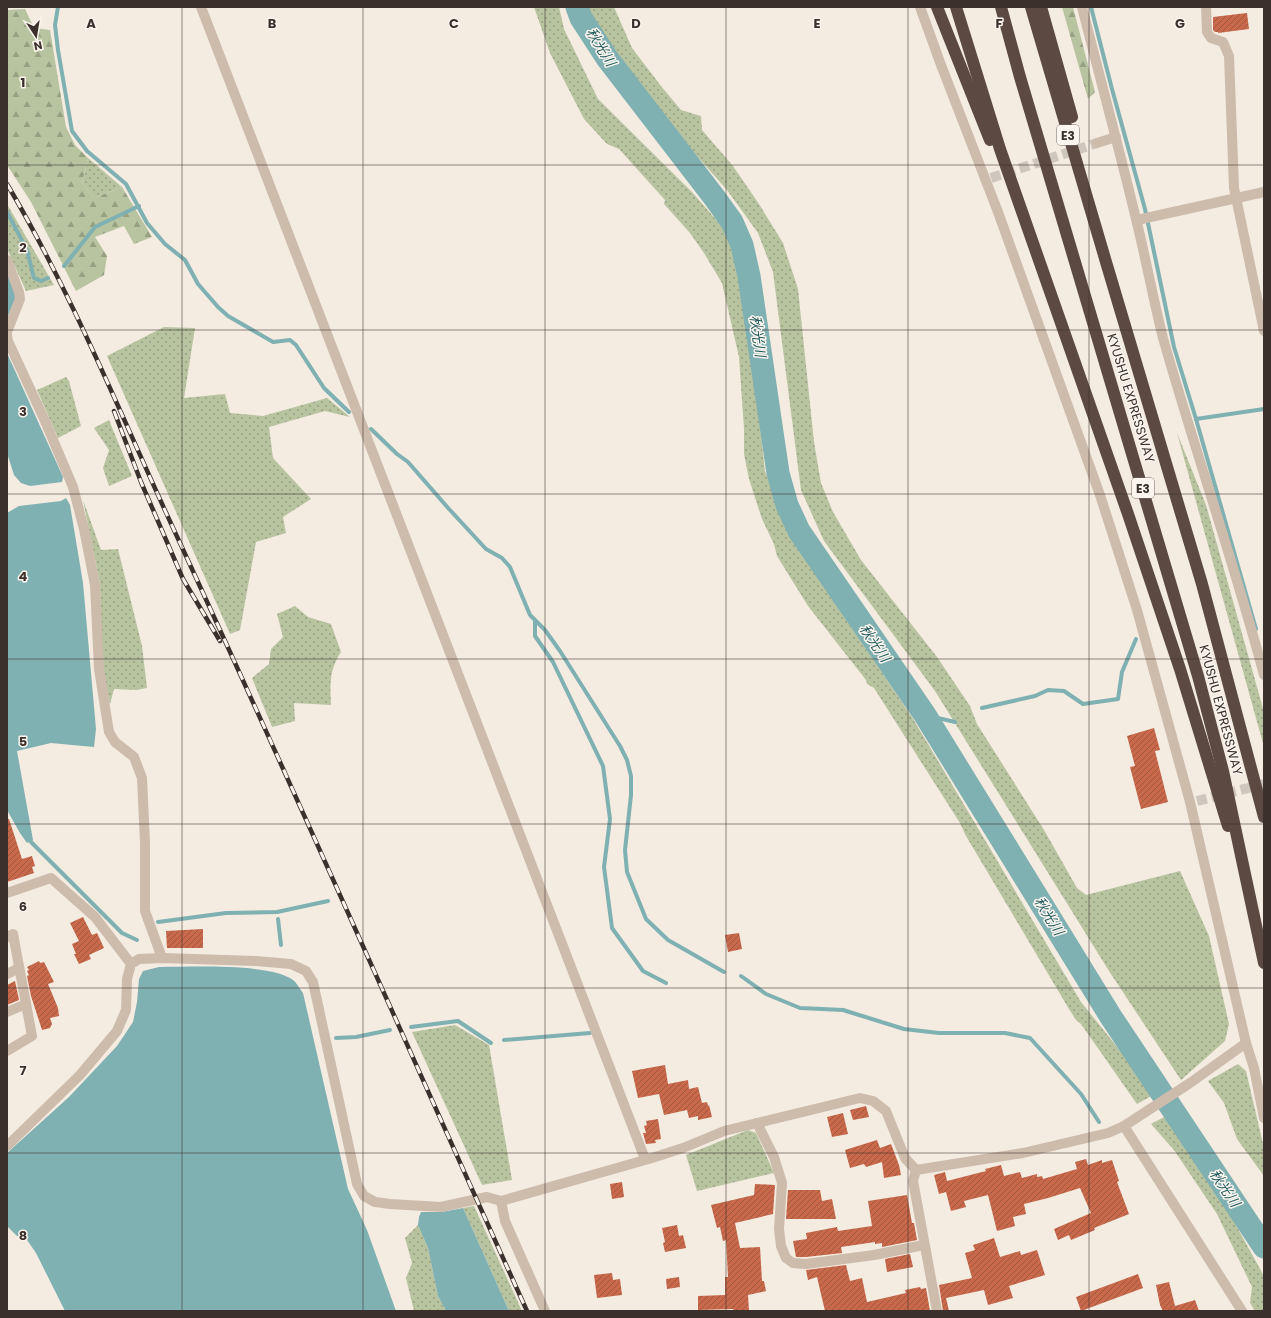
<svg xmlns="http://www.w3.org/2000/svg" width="1271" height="1318" font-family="Poppins,'Noto Sans JP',sans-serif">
<defs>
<pattern id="grass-dots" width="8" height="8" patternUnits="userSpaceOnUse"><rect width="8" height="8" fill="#b8c4a0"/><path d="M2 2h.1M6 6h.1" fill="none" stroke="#97a083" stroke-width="1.8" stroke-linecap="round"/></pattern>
<pattern id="forest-firs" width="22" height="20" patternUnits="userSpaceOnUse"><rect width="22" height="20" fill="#b8c4a0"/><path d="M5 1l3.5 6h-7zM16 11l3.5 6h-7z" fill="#97a083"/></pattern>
<pattern id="building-hatch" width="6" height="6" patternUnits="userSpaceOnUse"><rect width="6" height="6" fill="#c8694b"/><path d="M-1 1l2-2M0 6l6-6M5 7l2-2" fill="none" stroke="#a4573f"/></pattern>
</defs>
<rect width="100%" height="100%" fill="#f4ebe1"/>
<g fill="url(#grass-dots)">
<polygon points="534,7 559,7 564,29 598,99 692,192 725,230 743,276 765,471 787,532 912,717 1081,1002 1155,1094 1137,1104 1081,1024 1076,1020 1069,1009 966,836 960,823 874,688 867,684 866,680 808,606 777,556 774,544 762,519 749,479 744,454 744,429 739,357 722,283 704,253 690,233 664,204 665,200 619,149 607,144 584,119 550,53"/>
<polygon points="585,7 614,7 632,48 661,86 681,110 701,116 702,130 733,166 759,204 783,243 798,289 814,442 821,483 833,512 861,560 937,657 970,706 977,724 1044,830 1077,888 1086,895 1180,871 1209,936 1229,1024 1225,1041 1181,1080 1109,971 935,691 824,541 801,490 773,272 758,233 727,190 619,68 586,11"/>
<polygon points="88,158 122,187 94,198 82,183"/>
<polygon points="7,204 54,285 26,291 7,249"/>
<polygon points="164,327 195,328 184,398 225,394 230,413 263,416 327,398 350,417 325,411 269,427 273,458 311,499 283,517 286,533 256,542 240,630 230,634 107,356"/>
<polygon points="66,377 69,381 81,426 58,438 37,390"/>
<polygon points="109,420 132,476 109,486 103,468 109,450 94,428"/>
<polygon points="1177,433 1206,505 1264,712 1264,747"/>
<polygon points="83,500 101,550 118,549 142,646 147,688 136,690 114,689 110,704 102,668 100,584"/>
<path d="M295 606 308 617 331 624 341 652C329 670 330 685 331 705L294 703 295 721 272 727 252 678 269 664 271 649 283 637 277 614Z"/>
<polygon points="455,1025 489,1045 512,1180 482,1185 412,1032"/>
<polygon points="1238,1064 1246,1071 1264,1148 1264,1176 1237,1139 1224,1103 1208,1081"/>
<polygon points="1166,1116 1227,1209 1264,1276 1264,1311 1255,1311 1250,1303 1252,1287 1217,1214 1174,1150 1151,1124"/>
<polygon points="748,1130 756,1133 774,1173 697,1191 686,1155"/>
<polygon points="474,1206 522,1311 509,1311 463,1208"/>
<polygon points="418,1225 428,1248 438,1296 446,1311 414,1311 406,1278 412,1263 405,1238"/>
</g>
<g fill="url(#forest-firs)">
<polygon points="1062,7 1073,7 1095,92 1088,99"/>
<polygon points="25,9 34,28 50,30 66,127 75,145 88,158 82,183 94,198 122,187 152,237 134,244 124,226 95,237 107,256 104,275 76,291 31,202 7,165 7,10"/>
</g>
<g fill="#7fb0b2">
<polygon points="7,272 16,297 7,318"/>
<polygon points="7,353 63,477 62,482 30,486 21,483 14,475 7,453"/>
<polygon points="66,498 70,505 83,583 96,729 94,747 51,743 17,751 33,840 27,843 20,833 7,810 7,513 19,506 61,501"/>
<path d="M159 967C189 967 271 963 293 980 297 983 300 989 303 993L348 1189 367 1230 396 1311H65L36 1253 25 1237 17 1236 7 1226V1153L69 1097 117 1046 133 1022 137 1002 139 979 143 971Z"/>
<polygon points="463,1208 509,1311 446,1311 438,1296 428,1248 418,1225 419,1217 421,1212 442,1212"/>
</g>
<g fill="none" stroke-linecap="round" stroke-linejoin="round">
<g stroke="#7fb0b2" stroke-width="4">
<polyline points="58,7 55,25 58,50 72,131 87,151 126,184 147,223 165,244 185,260 198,284 218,307 228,316 273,342 290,340 296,345 324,388 349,412"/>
<polyline points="1091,7 1112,89 1145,209 1174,347 1196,419 1256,629"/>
<polyline points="7,212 27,250 34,278 41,281 48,278"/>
<polyline points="64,266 95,227 139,206"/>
<polyline points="1196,419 1264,409"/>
<polyline points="371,429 397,454 408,462 449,509 486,549 502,558 510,567 530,615 545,630 560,651 620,746 627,760 631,776 631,795 625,850 627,872 646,919 668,940 724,972"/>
<polyline points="535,621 535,636 553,662 603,766 610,819 604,867 612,928 643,971 666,983"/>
<polyline points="982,708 1035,696 1048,690 1064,691 1083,704 1118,699 1122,672 1136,639"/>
<polyline points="925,715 955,722"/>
<polyline points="29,836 31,842 122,933 137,940"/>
<polyline points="278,919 281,945"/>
<polyline points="158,922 226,913 277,912 328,901"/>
<polyline points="741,976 766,994 800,1008 843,1010 904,1029 939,1033 1005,1033 1030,1038 1081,1094 1099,1122"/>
<polyline points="411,1027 458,1021 491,1043"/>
<polyline points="336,1038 356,1037 390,1030"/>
<polyline points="504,1040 590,1033"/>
</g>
<polyline stroke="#7fb0b2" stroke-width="23" points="577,7 581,18 607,58 714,197 732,222 742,245 749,276 778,473 787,505 799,531 925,715 1111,1017 1264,1247"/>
</g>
<g fill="url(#building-hatch)">
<polygon points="1247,13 1249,29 1218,33 1218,32 1215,32 1213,30 1213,17"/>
<polygon points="1154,728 1160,750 1155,751 1168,802 1141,809 1130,767 1135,766 1127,736"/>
<polygon points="7,819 9,819 22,859 32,856 35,866 32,867 34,873 7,882"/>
<polygon points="83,917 92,935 97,933 104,948 89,955 91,959 79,964 74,954 76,954 72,944 79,941 70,923"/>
<polygon points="203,929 203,948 167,948 166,931"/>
<polygon points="739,933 742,949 728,952 725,935"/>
<polygon points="39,961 40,963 44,962 54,982 48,984 58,1008 59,1016 50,1018 52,1024 50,1028 42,1030 31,996 27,976 29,975 27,971 29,970 27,967"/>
<polygon points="15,981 19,1000 7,1005 7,985"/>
<polygon points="665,1065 668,1084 688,1080 689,1089 698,1087 702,1103 707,1102 708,1106 709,1105 712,1117 698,1120 698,1116 689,1118 687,1110 664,1115 659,1094 638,1098 632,1071"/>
<polygon points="866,1106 869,1117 853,1120 850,1110"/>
<polygon points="843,1113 848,1134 832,1137 827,1117"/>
<polygon points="658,1119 661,1139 655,1140 656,1143 646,1144 643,1133 646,1133 644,1126 647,1125 646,1121"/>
<polygon points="877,1140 880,1148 891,1144 899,1165 901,1175 884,1178 882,1162 866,1167 864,1164 850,1168 845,1150"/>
<polygon points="1086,1159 1088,1165 1102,1160 1102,1163 1112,1160 1119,1181 1117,1182 1129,1214 1094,1228 1095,1230 1071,1240 1069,1235 1058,1240 1054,1229 1091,1213 1080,1188 1048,1198 1024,1204 1026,1214 1013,1217 1015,1226 997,1231 988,1195 964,1201 966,1207 951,1211 946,1192 939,1194 934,1175 945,1172 947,1181 986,1171 985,1169 1001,1165 1004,1176 1020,1172 1022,1178 1037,1174 1037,1177 1042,1176 1043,1179 1077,1169 1075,1162"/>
<polygon points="622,1182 624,1197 612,1199 610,1184"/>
<polygon points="755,1184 775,1185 773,1214 735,1223 740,1248 760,1247 762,1281 764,1281 766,1291 748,1295 749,1311 734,1311 733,1309 698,1310 698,1296 725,1295 725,1277 728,1277 726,1240 723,1241 720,1227 717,1228 711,1205 754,1195"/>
<polygon points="788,1190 820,1190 822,1201 832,1199 836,1219 786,1219"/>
<polygon points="907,1195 912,1223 914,1223 917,1240 882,1247 882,1243 875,1244 875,1242 841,1247 842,1253 806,1257 796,1257 793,1241 807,1239 806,1233 837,1227 838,1231 872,1226 868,1201"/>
<polygon points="677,1225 679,1236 683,1235 686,1248 665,1252 663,1243 665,1242 662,1228"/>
<polygon points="994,1238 1000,1257 1020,1251 1021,1255 1037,1250 1045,1275 1009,1286 1013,1298 988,1305 984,1290 946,1298 949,1311 943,1311 939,1285 972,1278 965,1253 975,1250 973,1245"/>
<polygon points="910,1254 913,1267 887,1272 885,1259"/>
<polygon points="846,1265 850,1281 862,1278 867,1302 906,1293 905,1290 920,1287 921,1289 926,1288 930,1311 825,1311 817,1277 808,1280 806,1270"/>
<polygon points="612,1273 613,1280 620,1279 622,1295 597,1298 594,1275"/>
<polygon points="1138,1274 1143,1288 1081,1311 1076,1297"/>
<polygon points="679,1277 680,1287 667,1289 666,1279"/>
<polygon points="1169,1282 1175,1306 1195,1300 1199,1311 1163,1311 1160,1305 1156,1285"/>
</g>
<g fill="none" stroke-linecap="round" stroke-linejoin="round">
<g stroke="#cfc6bd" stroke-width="10" stroke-dasharray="10 5" stroke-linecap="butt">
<polyline points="991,178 1097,143"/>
<polyline points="1197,801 1264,784"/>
</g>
<g stroke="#cdbbac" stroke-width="10">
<polyline points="201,7 645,1159"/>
<polyline points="920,7 941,65 998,212 1100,495 1137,610 1190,802 1246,1043 1254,1068 1264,1118"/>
<path d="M1082 7C1100 78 1119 148 1136 219 1146 259 1153 299 1163 338 1195 451 1234 562 1264 675"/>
<polyline points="1206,7 1207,32 1211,38 1223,42 1229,56 1234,188 1264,331"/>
<polyline points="1097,143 1116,137"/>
<polyline points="1137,220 1264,192"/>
<polyline points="7,260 19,292 20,299 7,332"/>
<polyline points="7,335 8,341 45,421 73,487 84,529 95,585 99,669 109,732 115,742 134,757 142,778 145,843 145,911 162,958"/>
<polyline points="7,893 51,878 95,917 131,964"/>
<polyline points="7,937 13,934 32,1036 7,1051"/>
<polyline points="7,974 19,968"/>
<polyline points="7,1012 26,1004"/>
<polyline points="757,1123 774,1157 782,1183 779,1229 781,1246 786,1258 793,1263 806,1264 874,1255 924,1245"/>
<polyline points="7,1146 80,1075 117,1031 126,1010 127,979 131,964 139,959 162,958 256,961 291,964 306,971 313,982 357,1184 364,1196 375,1202 390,1204 441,1207 487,1197 501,1201 652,1158 683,1148 724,1131 860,1098 873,1101 886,1111 905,1158 916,1170"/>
<polyline points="916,1170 1023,1153 1108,1133 1124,1126"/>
<polyline points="916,1170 913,1181 937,1311"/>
<polyline points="501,1201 505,1221 545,1311"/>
</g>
<polyline stroke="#cdbbac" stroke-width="10" points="1242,1311 1124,1126 1190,1083 1246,1043"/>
<g stroke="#5c4a42" stroke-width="12">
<polyline points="937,7 990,140"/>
<polyline points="956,7 1000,149 1128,514 1180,669 1228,826"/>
<polyline points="1001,7 1020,77 1198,676 1223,771 1264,963"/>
<polyline points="1031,7 1106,262 1202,584 1264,817"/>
<polyline points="1041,7 1072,117"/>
</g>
<defs>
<g id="rail">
<path d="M7 184C75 299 124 423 180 543 298 798 411 1055 527 1311"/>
<polyline points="114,411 141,482 183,579 220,641"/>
</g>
</defs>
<use href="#rail" stroke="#3b302b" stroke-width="4.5"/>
<use href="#rail" stroke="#fbf5ee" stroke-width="3" stroke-dasharray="9" stroke-linecap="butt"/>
</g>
<path fill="none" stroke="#3b302b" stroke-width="1" stroke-opacity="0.55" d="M182 7V1311M363 7V1311M545 7V1311M726 7V1311M908 7V1311M1089 7V1311M7 165H1264M7 330H1264M7 494H1264M7 659H1264M7 824H1264M7 988H1264M7 1153H1264"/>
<g text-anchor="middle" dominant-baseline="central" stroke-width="3" stroke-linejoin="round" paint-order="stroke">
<g fill="#fbf5ee" stroke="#756b66" stroke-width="1">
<rect x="1057" y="125" width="22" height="20" rx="3"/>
<rect x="1132" y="478" width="22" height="20" rx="3"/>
</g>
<g font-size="12" font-weight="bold" fill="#3b302b">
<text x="1068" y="135">E3</text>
<text x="1143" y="488">E3</text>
</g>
<g font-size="13" fill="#3b302b" stroke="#fbf5ee">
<text transform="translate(1131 398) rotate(73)">KYUSHU EXPRESSWAY</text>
<text transform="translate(1221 710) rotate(75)">KYUSHU EXPRESSWAY</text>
</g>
<g font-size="14" font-style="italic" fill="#1f5a5e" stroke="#fbf5ee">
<text transform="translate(601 47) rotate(58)">秋光川</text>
<text transform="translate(758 336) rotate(82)">秋光川</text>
<text transform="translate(875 643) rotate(56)">秋光川</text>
<text transform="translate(1049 916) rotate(58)">秋光川</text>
<text transform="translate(1225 1188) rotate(56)">秋光川</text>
</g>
</g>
<g font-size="13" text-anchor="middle" font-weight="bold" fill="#3b302b" stroke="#fbf5ee" stroke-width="3" stroke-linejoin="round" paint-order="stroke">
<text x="91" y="28">A</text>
<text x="272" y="28">B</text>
<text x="454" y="28">C</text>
<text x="636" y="28">D</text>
<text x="817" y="28">E</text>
<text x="999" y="28">F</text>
<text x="1180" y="28">G</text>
<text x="23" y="87">1</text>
<text x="23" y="252">2</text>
<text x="23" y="416">3</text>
<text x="23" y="581">4</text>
<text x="23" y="746">5</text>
<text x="23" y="911">6</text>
<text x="23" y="1075">7</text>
<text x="23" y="1240">8</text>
</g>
<rect width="1271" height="1318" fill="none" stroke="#3b302b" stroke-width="16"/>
<g transform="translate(36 36) rotate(168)" stroke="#fbf5ee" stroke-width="3" paint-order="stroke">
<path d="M0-3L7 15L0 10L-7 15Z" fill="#3b302b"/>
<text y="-6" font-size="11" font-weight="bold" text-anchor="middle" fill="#3b302b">N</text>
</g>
</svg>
